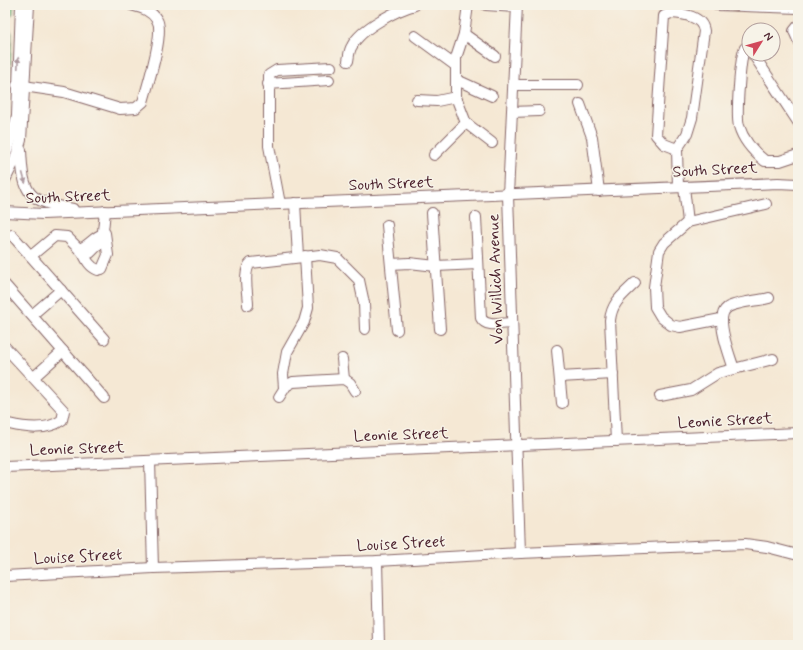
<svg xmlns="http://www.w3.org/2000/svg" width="803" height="650" font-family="Mynerve,sans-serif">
<rect width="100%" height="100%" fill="#f7f3e8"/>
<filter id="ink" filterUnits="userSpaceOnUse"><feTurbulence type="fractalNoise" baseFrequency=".025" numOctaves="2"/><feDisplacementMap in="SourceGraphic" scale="8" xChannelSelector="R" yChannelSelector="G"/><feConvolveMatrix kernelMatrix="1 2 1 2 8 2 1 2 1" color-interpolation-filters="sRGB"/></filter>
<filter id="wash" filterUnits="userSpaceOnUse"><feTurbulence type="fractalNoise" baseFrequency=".012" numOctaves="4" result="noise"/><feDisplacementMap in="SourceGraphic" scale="16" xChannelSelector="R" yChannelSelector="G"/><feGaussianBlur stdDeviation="0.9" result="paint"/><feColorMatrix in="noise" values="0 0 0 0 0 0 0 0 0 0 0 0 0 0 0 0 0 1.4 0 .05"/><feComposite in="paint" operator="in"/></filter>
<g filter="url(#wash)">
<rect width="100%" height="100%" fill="#f5e8d4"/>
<polygon fill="#7cc989" stroke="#63745a" points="5,5 14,5 13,14 8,19 9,28 12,33 8,114 5,121"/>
</g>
<g filter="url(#ink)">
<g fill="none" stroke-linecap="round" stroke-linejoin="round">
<defs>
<g id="minor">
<polyline points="486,5 517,7"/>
<polyline points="517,5 508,195 520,553"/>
<polyline points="718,5 798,8"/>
<polyline points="798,26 794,31 798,40"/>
<polyline points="464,34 495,56"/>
<polyline points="415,36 456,66"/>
<path d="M749 49 745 48C740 56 736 116 739 126 743 140 755 153 765 161H780L798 155"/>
<polyline points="753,54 798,122"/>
<path d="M348 61C349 56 349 50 352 46 361 28 397 10 415 5"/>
<polyline points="457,80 492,96"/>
<polyline points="268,84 329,80"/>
<path d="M17 85 64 92 120 109 136 108 143 102C147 87 165 32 157 20 151 10 142 8 131 5"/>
<polyline points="514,85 578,85"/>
<polyline points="417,100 437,101 456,97"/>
<polyline points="580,104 592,137 599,191"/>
<polyline points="512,112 539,111"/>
<polyline points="466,123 492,143"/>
<path d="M677 149 664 144 656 135 664 16 671 13C684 14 702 16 704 31L692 118 687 134 677 149 678 187"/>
<path d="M21 150C23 196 28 201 73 209"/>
<polyline points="434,155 466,123 456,97 456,58 464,34 468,5"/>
<polyline points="5,156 13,135 17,115 21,5"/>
<polyline points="5,180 15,160 21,140 29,5"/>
<polyline points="684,187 688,222"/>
<polyline points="295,203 298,257"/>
<polyline points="280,204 269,146 269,75 277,70 331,67"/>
<polyline points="5,212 43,214 778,183 798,184"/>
<polyline points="432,213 440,329"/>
<path d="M476 217 481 318C486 328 502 323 512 323"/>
<polyline points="387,225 397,330"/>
<polyline points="12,235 104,339"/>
<path d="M79 249C89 246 93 237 103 234"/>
<path d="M83 253C87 261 90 267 98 270L102 269 108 255 105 233"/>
<polyline points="31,256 55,236 67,237 83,253 90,253 102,241 105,211"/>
<polyline points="391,264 409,263 436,266 478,264"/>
<polyline points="5,285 104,398"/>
<path d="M248 305C248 294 242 270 251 263L320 255 337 258 359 280 364 303 365 329"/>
<polyline points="32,315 61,290"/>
<polyline points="721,319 680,327 671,325 661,317 655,307 654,287 659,251 664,243 688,222 766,204"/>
<path d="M5 347 64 411 62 420C47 431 26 428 9 424"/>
<polyline points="557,350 562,403"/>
<polyline points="342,359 344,379"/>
<path d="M734 369C730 356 714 317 727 308 735 302 758 301 769 298"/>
<polyline points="34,377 63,351"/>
<polyline points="560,377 613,374"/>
<polyline points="284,388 283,374 287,352 304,322 308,308 305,256"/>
<polyline points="660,396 691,390 718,373 773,359"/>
<polyline points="279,397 286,386 293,382 344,379 350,383 355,391"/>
<path d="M616 441 610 320C612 302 623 295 635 283"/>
<polyline points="150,461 153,568"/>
<polyline points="5,467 798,433"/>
<polyline points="377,561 379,645"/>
<polyline points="5,576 153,568 377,561 520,553 745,544 767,547 798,555"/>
</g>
</defs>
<use href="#minor" stroke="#866566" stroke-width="12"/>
<use href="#minor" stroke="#fff" stroke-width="10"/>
</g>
<defs><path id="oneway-solid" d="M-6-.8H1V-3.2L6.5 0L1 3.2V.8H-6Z"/></defs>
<g fill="#ae9aa0">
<use href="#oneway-solid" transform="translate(18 63) rotate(-88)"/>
<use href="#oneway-solid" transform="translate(24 178) rotate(75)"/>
</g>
</g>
<g text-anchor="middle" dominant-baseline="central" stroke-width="3" stroke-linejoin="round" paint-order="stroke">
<g font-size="16" fill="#4a1f2b" stroke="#f7f3e8">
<text transform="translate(715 170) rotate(-3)">South Street</text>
<text transform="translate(391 184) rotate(-2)">South Street</text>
<text transform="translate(68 197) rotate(-2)">South Street</text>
<text transform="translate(496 279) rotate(-92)">Von Willich Avenue</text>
<text transform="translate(725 421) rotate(-3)">Leonie Street</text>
<text transform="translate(401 435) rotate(-2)">Leonie Street</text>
<text transform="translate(77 449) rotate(-2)">Leonie Street</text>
<text transform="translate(401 544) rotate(-3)">Louise Street</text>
<text transform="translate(78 557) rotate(-3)">Louise Street</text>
</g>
</g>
<rect width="803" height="650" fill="none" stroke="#f7f3e8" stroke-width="20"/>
<g transform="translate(761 42) rotate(53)"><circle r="19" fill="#f7f3e8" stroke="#b29e9c"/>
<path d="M0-3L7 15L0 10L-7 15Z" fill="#d1495b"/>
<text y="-6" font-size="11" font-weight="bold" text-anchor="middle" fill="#4a1f2b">N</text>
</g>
</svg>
